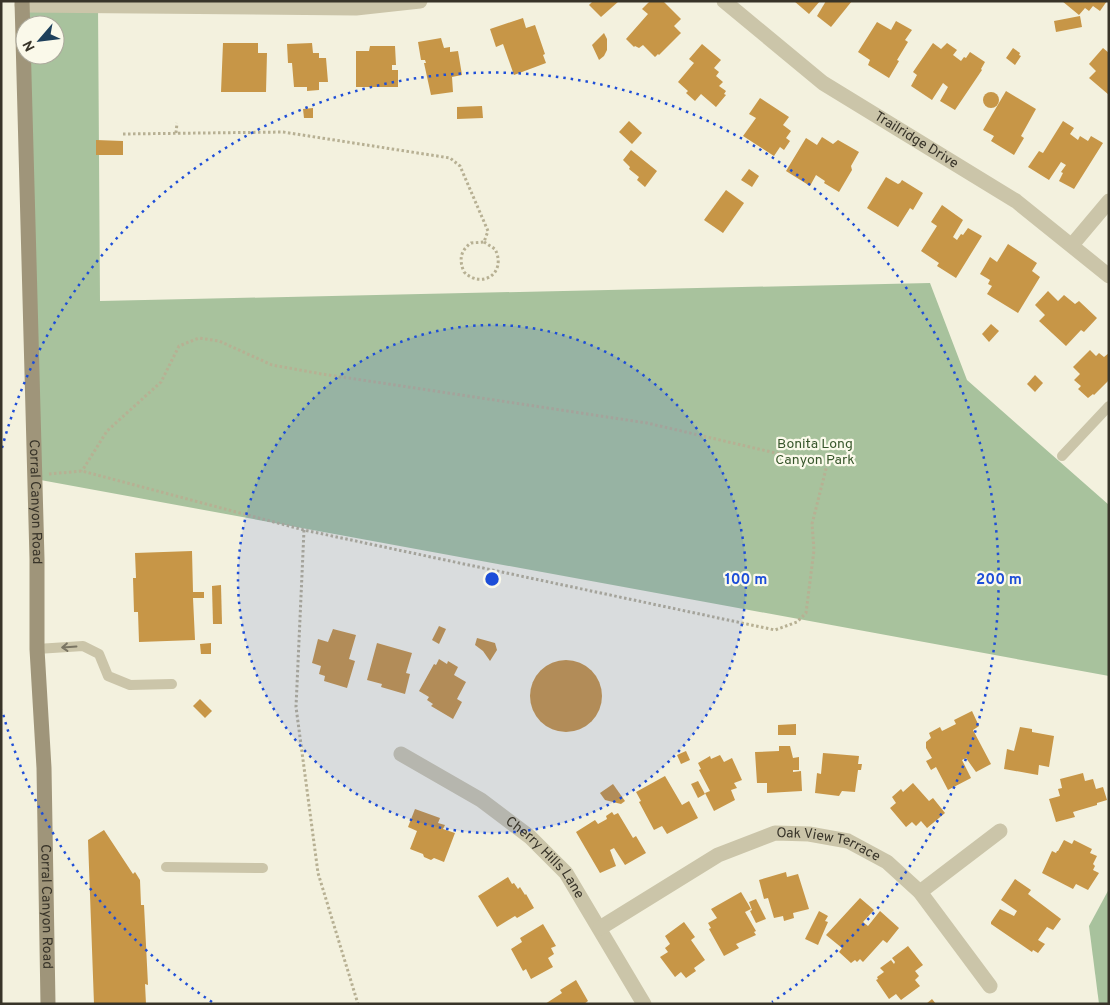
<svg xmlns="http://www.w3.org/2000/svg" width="1110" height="1005" font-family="Overpass,sans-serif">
<rect width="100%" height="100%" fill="#f3f1de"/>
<g fill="#a8c29d">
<polygon points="28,5 98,5 100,301 930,283 967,380 1109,505 1109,676 35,479 28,55 55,55 55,25 28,25"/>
<polygon points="1109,889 1109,1004 1099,1004 1089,926"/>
</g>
<g fill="#c79647">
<polygon points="593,1 619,1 601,17 589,5"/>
<polygon points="650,1 663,1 681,19 674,26 681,33 659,55 658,54 655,57 643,45 639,48 635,46 634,47 626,39 648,14 642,9"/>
<polygon points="794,1 820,1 809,14"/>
<polygon points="826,1 852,1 831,27 817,16"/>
<polygon points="1062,1 1107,1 1100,11 1093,6 1089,11 1085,8 1079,15"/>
<polygon points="1080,16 1082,27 1056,32 1054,21"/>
<polygon points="523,18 526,28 535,25 545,54 543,55 546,63 514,75 503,44 496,47 490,29"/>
<polygon points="896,21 912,30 905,40 908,42 897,60 899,61 889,78 868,65 870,60 858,52 877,22 891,30"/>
<polygon points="604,33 607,39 607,50 604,56 599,60 592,45"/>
<polygon points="441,38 444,48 450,47 450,52 458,51 462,75 452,77 453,92 431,95 424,63 426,63 425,60 421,60 418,42"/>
<polygon points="223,43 258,43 258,53 267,53 266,92 221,92"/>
<polygon points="312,43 313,53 319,53 319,58 326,58 328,82 319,82 319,90 307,91 307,87 294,87 292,63 288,63 287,44"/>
<polygon points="933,43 941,49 947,43 957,50 953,55 961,61 964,57 966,58 970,52 985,62 981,69 982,70 955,110 940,101 948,87 943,83 932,100 911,86 917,75 913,72"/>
<polygon points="702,44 721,60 714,68 719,72 716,76 723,82 719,86 726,91 724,94 726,95 716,107 701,94 695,101 686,93 688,91 678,82 694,63 689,59"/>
<polygon points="370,46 395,46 396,65 392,65 392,70 398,70 398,87 356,87 356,51 369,51"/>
<polygon points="1013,48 1020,53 1019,55 1021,56 1015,65 1006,58"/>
<polygon points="1103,48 1109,53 1109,95 1089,78 1096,71 1089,64"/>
<polygon points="1006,91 1036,109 1021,136 1024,138 1014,155 991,141 994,136 983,130"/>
<circle cx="991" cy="100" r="8"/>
<polygon points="760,98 789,117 783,125 791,131 786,138 790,141 784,150 780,147 774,156 743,136 756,118 749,114"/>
<polygon points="482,106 483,118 457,119 457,107"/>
<polygon points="313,108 313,118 304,118 303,109"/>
<polygon points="629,121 642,133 632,144 619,132"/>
<polygon points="1063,121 1074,128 1070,134 1078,140 1080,136 1088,141 1091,136 1103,143 1074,189 1059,181 1063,173 1061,172 1066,165 1061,162 1049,180 1028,167 1039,151 1043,153"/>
<polygon points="822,137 833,144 838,140 859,152 851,166 852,170 839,192 824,183 825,181 816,175 810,186 786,171 806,138 817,145"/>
<polygon points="96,140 123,141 123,155 96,155"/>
<polygon points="631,150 657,171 645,187 637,180 639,177 629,169 630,167 623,160"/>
<polygon points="749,169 759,176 752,187 741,180"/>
<polygon points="886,177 898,184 900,183 902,180 923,193 913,210 910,208 898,227 867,208"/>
<polygon points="726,190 744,203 723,233 704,220"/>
<polygon points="942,205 963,220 953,237 957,240 961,234 963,235 968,228 982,236 956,278 937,266 939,263 921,251 937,226 931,222"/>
<polygon points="1008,244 1037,263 1032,271 1040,277 1018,313 987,294 992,286 988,284 990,280 980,274 990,257 997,262"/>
<polygon points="1048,291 1058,301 1064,295 1075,304 1079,301 1097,318 1084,332 1081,330 1066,346 1039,321 1045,315 1035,305"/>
<polygon points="991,324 999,331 989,342 982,334"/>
<polygon points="1090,350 1096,356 1099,353 1104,357 1109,353 1109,380 1094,395 1093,394 1088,398 1078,389 1081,386 1074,380 1080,374 1073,367"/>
<polygon points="1035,375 1043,383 1035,392 1027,384"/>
<polygon points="192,551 193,592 204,592 204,598 193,598 195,640 139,642 138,612 134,612 133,578 136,578 135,553"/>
<polygon points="221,585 222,624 213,624 212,586"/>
<polygon points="439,626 446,629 439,644 432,640"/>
<polygon points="333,629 356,635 349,659 355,661 347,688 324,681 325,676 319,674 321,666 312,663 318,639 328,642"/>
<polygon points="477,638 495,643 497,650 490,661 483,651 475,645"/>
<polygon points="211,643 211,654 201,654 200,644"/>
<polygon points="377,643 412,653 406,673 410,674 405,694 381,687 382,684 367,680"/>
<polygon points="439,659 447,664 448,661 458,667 454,675 466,682 457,699 462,702 453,719 431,706 433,704 427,700 429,697 419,691 434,664 436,665"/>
<circle cx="566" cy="696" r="36"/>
<polygon points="200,699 212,711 205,718 193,706"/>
<polygon points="972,711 979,726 973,730 991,764 976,772 966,758 962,760 971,778 948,790 936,767 931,770 926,761 932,758 926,748 926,742 931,738 929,733 940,727 942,731 956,724 954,720"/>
<polygon points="796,724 796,735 778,735 778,725"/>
<polygon points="1020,727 1032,729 1032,732 1054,736 1049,767 1039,765 1038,775 1004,769 1007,749 1014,751"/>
<polygon points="779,746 790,746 793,758 799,757 799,770 793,770 793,772 801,771 802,791 767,793 767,783 757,783 755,752 779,751"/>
<polygon points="686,751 690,760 681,764 677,755"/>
<polygon points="823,753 859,756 858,764 862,764 861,770 858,770 855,792 842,791 839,796 815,793 817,773 821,774"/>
<polygon points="720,755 724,762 732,758 742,780 734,783 737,788 731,790 735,800 714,811 705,793 710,791 699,770 701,769 698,763 710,756 711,759"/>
<polygon points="1083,773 1085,781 1093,779 1096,789 1103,787 1107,800 1097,803 1097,805 1073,812 1075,817 1056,822 1049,799 1060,796 1058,789 1062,788 1060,779"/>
<polygon points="665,776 682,805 689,801 698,818 667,834 662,826 654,830 639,802 641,801 636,792"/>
<polygon points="698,781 705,794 698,798 691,784"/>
<polygon points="913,783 929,801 933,798 945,813 927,828 921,821 916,826 912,822 906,827 890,808 896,803 892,797 901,789 903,792"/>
<polygon points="613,784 625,801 621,804 605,800 600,793"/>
<polygon points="415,809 440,818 438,823 445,825 443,829 455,833 444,862 434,858 431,860 424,857 423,854 410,849 417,831 408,827"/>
<polygon points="612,812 614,815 618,813 633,838 636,836 646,853 625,865 614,848 610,850 616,866 600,873 576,832 595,820 598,824 607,819 606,816"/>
<polygon points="104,830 133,874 135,872 140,880 141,905 144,905 148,985 145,984 146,1004 94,1004 88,840"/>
<polygon points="1064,840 1072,844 1074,840 1092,849 1090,853 1097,856 1093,864 1095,866 1093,870 1099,873 1088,890 1076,884 1073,889 1042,873 1052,851 1056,853 1057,851 1058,851"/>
<polygon points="786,872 787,877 798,874 809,909 793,913 794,918 784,921 783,916 774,918 768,898 764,899 759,880"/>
<polygon points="508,877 512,884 514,883 518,889 520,887 525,895 526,894 534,908 517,918 515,916 497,927 478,896"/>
<polygon points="1015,879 1031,890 1028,894 1061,919 1053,930 1047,927 1038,940 1045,944 1038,953 1033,950 1032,952 991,924 991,922 1000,909 1014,916 1017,911 1001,900"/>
<polygon points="741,892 751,909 745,912 756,931 754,932 756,935 736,944 739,948 724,956 709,929 711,928 708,923 717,918 711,909"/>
<polygon points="860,898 874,910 863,922 868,926 880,911 899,928 887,943 883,940 863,962 860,959 857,962 855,960 851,963 839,952 842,948 826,935"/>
<polygon points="756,899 766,919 756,923 750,911 752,910 749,902"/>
<polygon points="819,911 828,916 825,921 828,922 818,945 805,939"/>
<polygon points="684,922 695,937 691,940 705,960 694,968 696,971 686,978 681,972 675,977 660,957 668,952 665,948 670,944 665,936"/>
<polygon points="543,924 556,946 551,948 554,954 548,958 553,967 531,979 526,969 523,971 511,949 522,942 520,938"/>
<polygon points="908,946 923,965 915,971 919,976 915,980 920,986 901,1000 896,994 889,999 876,980 878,979 877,977 884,972 880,968 891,960 894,964 895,962 892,958"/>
<polygon points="576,980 588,1001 584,1004 545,1004 562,993 560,990"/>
<polygon points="932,999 936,1004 926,1004"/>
</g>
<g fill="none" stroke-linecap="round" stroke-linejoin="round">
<g stroke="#b7b093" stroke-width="3" stroke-dasharray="2.5 2.5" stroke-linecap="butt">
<polyline points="176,133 177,123"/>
<path d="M123 134 283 132 450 158 460 166 488 231 484 242 471 243C460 251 459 260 464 272 483 290 507 272 495 249L484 242"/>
<polyline points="49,474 82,471 304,530 775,630 797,622 806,613 814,550 812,524 827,465 647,423 322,374 272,365 219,341 199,338 179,346 161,382 107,431 82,471"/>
<polyline points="304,530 296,707 318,873 358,1004"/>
</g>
<g stroke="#cbc5a9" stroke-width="10">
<polyline points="1062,456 1109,406"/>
<polyline points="37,649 83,646 99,654 108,676 130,685 172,684"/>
<polyline points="166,867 263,868"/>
</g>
<g stroke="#cbc5a9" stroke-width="15">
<path id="s1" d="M724 1 823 83 1016 201 1109 276"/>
<polyline points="22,5 356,8 420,1"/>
<polyline points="1072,245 1109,201"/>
<path id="s2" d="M401 754 481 800 530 837 566 873 644 1004"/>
<polyline points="920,892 1000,831"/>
<path id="s3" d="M600 928 718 855 775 833 809 834 848 841 887 862 920 892 990 986"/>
</g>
<path stroke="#9f957a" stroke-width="15" id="s4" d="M22 1 37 559V649L44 768 48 1004"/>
</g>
<defs><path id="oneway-shaft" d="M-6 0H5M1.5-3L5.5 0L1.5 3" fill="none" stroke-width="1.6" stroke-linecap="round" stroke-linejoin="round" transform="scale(1.25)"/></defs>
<use stroke="#7a7563" href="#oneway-shaft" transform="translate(69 647) rotate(176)"/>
<circle cx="492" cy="579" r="254" fill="#1d4ed8" fill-opacity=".12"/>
<g fill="none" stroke="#1d4ed8" stroke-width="2.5" stroke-dasharray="2.5 5">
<circle cx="492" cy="579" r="254"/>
<path d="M212 1002A507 507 0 0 1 2 710M2 448A507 507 0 1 1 772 1002"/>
</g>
<g text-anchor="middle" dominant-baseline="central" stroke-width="4.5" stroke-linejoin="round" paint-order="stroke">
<g font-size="14" fill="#383429" stroke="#faf9ea">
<text stroke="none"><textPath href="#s1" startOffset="238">Trailridge Drive</textPath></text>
<text stroke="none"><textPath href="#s4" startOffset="501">Corral Canyon Road</textPath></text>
<text stroke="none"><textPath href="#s3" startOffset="255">Oak View Terrace</textPath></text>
<text stroke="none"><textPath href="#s2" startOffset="179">Cherry Hills Lane</textPath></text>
<text stroke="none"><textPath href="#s4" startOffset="906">Corral Canyon Road</textPath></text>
</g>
<g font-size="14" fill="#38572c" stroke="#faf9ea">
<text x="815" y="444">Bonita Long<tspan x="815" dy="16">Canyon Park</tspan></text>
</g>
</g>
<circle cx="492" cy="579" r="8" fill="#1d4ed8" stroke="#faf9ea" stroke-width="2.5"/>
<g font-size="15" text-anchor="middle" font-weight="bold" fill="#1d4ed8" stroke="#faf9ea" stroke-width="4.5" stroke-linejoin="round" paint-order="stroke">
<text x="746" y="584">100 m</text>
<text x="999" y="584">200 m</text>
</g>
<rect width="1110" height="1005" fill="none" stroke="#383429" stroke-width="5"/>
<g transform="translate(40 40) rotate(242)"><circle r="24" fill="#faf9ea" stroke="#acaa9d"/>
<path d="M0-4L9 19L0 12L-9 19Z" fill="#1e405b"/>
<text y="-8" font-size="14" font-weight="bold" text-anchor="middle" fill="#383429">N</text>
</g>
</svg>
